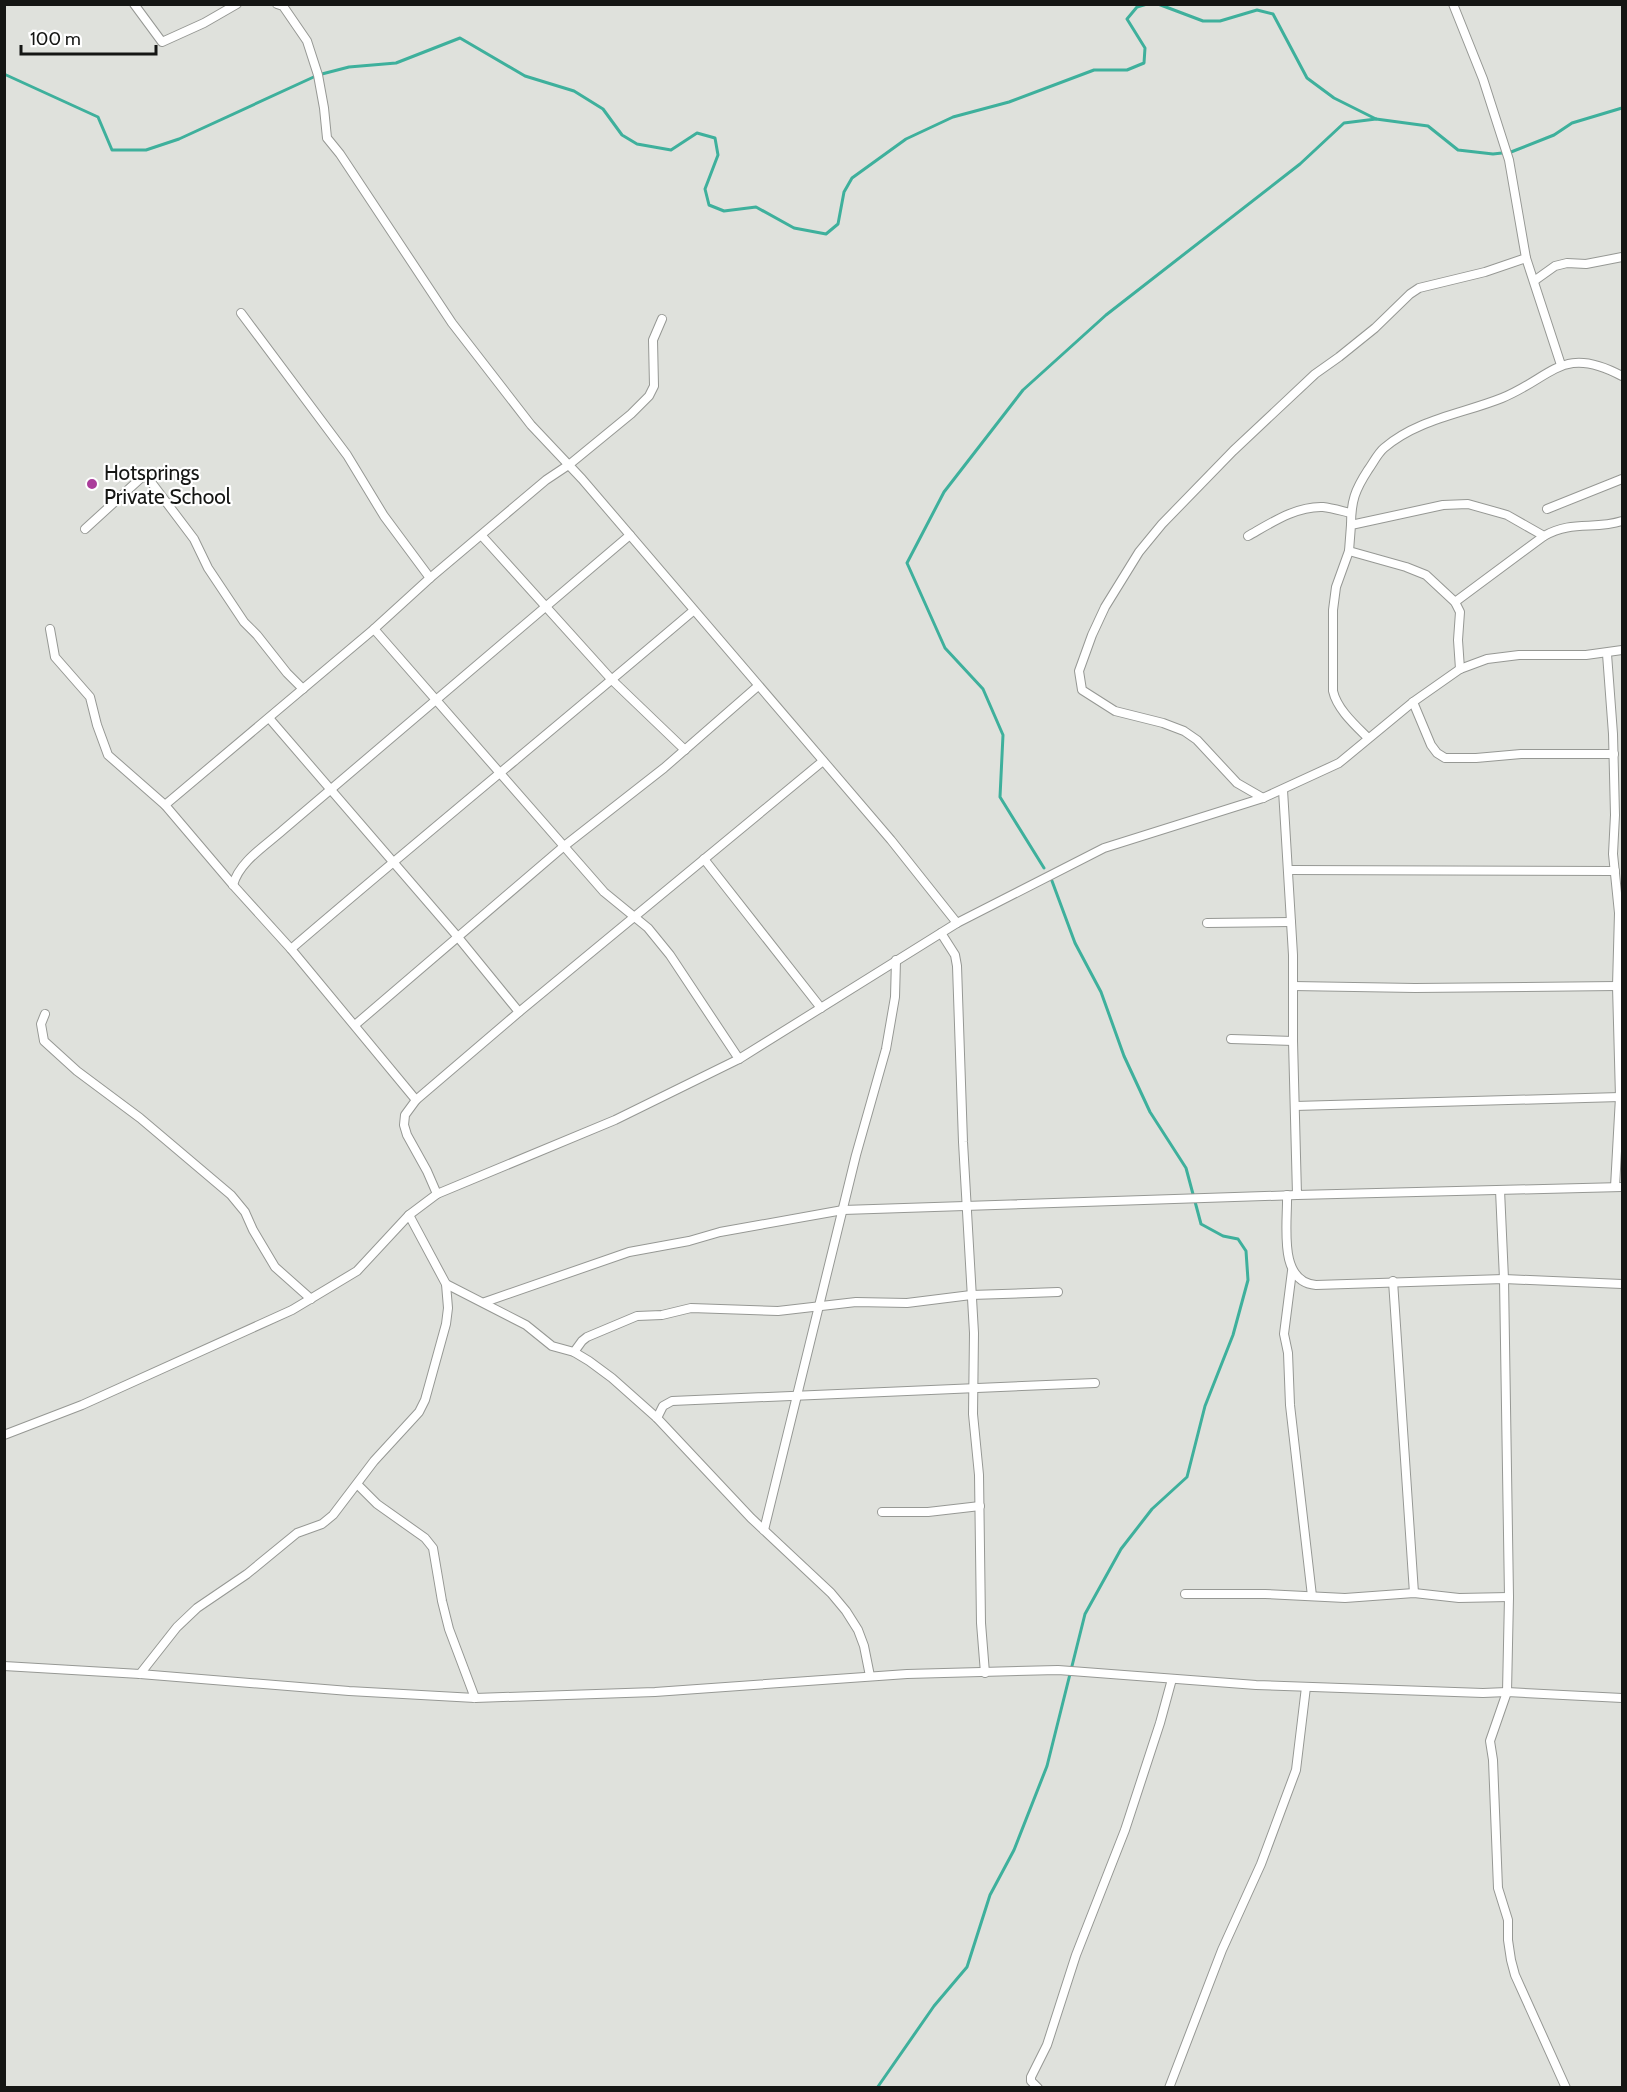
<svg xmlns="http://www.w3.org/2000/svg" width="1627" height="2092" font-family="Cabin,sans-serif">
<rect width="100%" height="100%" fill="#dfe1dc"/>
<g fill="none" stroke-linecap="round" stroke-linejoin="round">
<g stroke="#3eb09c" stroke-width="3">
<polyline points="1158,4 1203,21 1220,21 1257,10 1273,14 1307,78 1334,98 1376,119 1428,126 1458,150 1493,154 1511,152 1554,135 1572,123 1622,108"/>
<polyline points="4,74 98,117 112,150 146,150 179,139 318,75 349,67 396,63 460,38 525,76 574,91 603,109 622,135 637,144 671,150 697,133 715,138 718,155 705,189 709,205 724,211 756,207 794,228 826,234 838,224 844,192 852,178 906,139 953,117 1009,102 1094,70 1127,70 1144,63 1145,48 1127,19 1137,7 1147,4"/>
<polyline points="1044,868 1000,797 1003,735 983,689 945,648 907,563 944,492 1023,390 1106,315 1300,164 1344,123 1376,119"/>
<polyline points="877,2088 934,2006 967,1967 990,1895 1014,1850 1047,1766 1085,1614 1121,1549 1152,1509 1187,1477 1205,1406 1233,1335 1248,1280 1246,1251 1238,1239 1223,1236 1201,1224 1186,1168 1150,1112 1124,1056 1101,992 1075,943 1052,881"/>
</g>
<defs>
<g id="street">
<polyline points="134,4 162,42 204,23 237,4"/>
<polyline points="277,4 283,6 307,41 318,75 324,108 327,138 340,154 452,323 531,425 582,479 891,840 957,923"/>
<polyline points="1526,258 1561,365"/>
<polyline points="1534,281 1555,266 1567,263 1586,264 1622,257"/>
<polyline points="241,313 347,455 384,516 430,578"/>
<polyline points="1547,509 1622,479"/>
<path d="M1351 525C1351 501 1355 490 1368 470 1373 463 1378 453 1384 448 1418 419 1462 414 1502 398 1553 377 1562 344 1622 376"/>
<polyline points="85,529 142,477 148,478 194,539 208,568 244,622 257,635 287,673 303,689"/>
<polyline points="482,536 612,680 685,750"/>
<path d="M1248 536C1271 523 1296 506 1323 507 1332 508 1342 511 1351 513"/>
<polyline points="1349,551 1406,567 1426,575 1455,602 1460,612 1458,640 1460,669"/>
<polyline points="1455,602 1544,536"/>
<polyline points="50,629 55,657 90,697 97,725 108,755 165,805"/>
<polyline points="374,629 604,892 648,928 670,955 739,1059"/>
<polyline points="1607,654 1613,734 1615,815 1613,854 1619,913 1617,986 1620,1097 1615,1187"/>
<polyline points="1413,702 1431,745 1437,753 1445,758 1476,758 1521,754 1614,754"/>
<polyline points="269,718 457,936 519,1012"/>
<path d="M1368 738C1355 725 1337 709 1333 691V610L1336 587 1349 551 1351 525 1443 505 1468 504 1507 515 1544 536C1572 520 1594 530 1622 521"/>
<polyline points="1283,790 1293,955 1293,1041 1297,1195 1622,1187"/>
<polyline points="1263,798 1237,783 1197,740 1184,731 1163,723 1115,711 1082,690 1079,671 1092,635 1105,607 1139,552 1162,524 1233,451 1315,374 1339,357 1375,328 1410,294 1419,288 1485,272 1526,258 1509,160 1483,79 1453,4"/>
<polyline points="704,859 821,1008"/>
<polyline points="1289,870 1615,871"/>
<path d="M233 885C239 862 265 846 283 830L630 535"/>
<polyline points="1207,923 1291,922"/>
<polyline points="941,933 955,955 957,966 963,1142 974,1333 973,1414 979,1475 981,1623 985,1673"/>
<path d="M291 949C424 835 560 724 693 611"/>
<polyline points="1293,986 1415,988 1617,986"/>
<polyline points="45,1014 41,1024 44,1041 77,1071 140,1118 231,1195 245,1212 253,1230 275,1267 311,1299"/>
<polyline points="355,1025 563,847 664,768 758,686"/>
<polyline points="1231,1039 1293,1041"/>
<polyline points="416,1100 519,1012 823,761"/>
<polyline points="1295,1106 1620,1097"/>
<polyline points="1500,1190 1504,1279 1509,1597 1507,1692 1490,1741 1493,1760 1498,1888 1508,1920 1508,1940 1511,1960 1515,1975 1566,2088"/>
<polyline points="437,1194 427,1171 407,1135 404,1125 405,1115 416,1100 291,949 233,885 165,805 374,629 430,578 546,480 570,464 631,414 649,396 654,386 653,340 662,319"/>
<path d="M1287 1195C1288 1223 1277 1282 1316 1285L1504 1279 1622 1284"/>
<polyline points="409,1215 446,1284 526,1325 552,1346 574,1352 589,1361 612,1378 657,1418 751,1518 831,1593 846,1611 858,1630 864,1646 870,1676"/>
<polyline points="1292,1271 1284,1334 1288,1353 1290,1405 1312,1596"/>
<polyline points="1393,1281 1414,1593"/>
<polyline points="485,1302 629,1252 689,1241 720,1232 843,1210 1297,1195"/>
<polyline points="574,1352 582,1341 587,1337 637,1316 662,1315 691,1308 778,1311 856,1302 907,1303 971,1295 1058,1292"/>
<polyline points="657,1418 663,1406 672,1401 1095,1383"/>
<polyline points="4,1435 82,1405 292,1310 357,1271 409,1215 437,1194 615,1120 739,1059 957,923 1104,848 1263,798 1339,763 1413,702 1460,669 1487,659 1519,655 1586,655 1622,650"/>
<polyline points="358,1485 377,1504 425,1538 433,1548 442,1601 449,1629 475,1698"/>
<polyline points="882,1512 928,1512 980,1506"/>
<polyline points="764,1530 856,1155 886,1049 895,997 896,960"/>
<polyline points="1185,1594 1265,1594 1345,1598 1414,1593 1459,1598 1509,1597"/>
<polyline points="4,1666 140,1674 349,1691 475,1698 655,1692 907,1674 1058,1670 1256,1685 1483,1693 1507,1692 1622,1698"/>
<polyline points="140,1674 177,1627 197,1608 247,1574 297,1533 322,1524 333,1515 374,1461 419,1412 425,1400 446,1324 448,1308 446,1284"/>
<polyline points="1038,2088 1031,2081 1031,2077 1047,2045 1076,1955 1125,1830 1160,1723 1172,1679"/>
<polyline points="1169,2088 1222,1950 1261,1864 1296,1770 1306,1687"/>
</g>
</defs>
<use href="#street" stroke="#969894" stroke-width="10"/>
<use href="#street" stroke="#fff" stroke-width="8"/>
</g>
<circle fill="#aa3c9a" stroke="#fff" stroke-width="2" cx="92" cy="484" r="6"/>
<g text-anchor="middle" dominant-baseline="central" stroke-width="4.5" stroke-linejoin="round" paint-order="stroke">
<g font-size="21" fill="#151614" stroke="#fff" text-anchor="start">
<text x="104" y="472">Hotsprings<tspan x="104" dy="24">Private School</tspan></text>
</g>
</g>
<rect width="1627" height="2092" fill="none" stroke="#151614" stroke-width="12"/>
<path d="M21 45v9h135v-9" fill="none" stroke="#151614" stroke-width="3"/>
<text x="30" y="45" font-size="18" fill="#151614" stroke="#ffffff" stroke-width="4.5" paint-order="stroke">100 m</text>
</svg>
